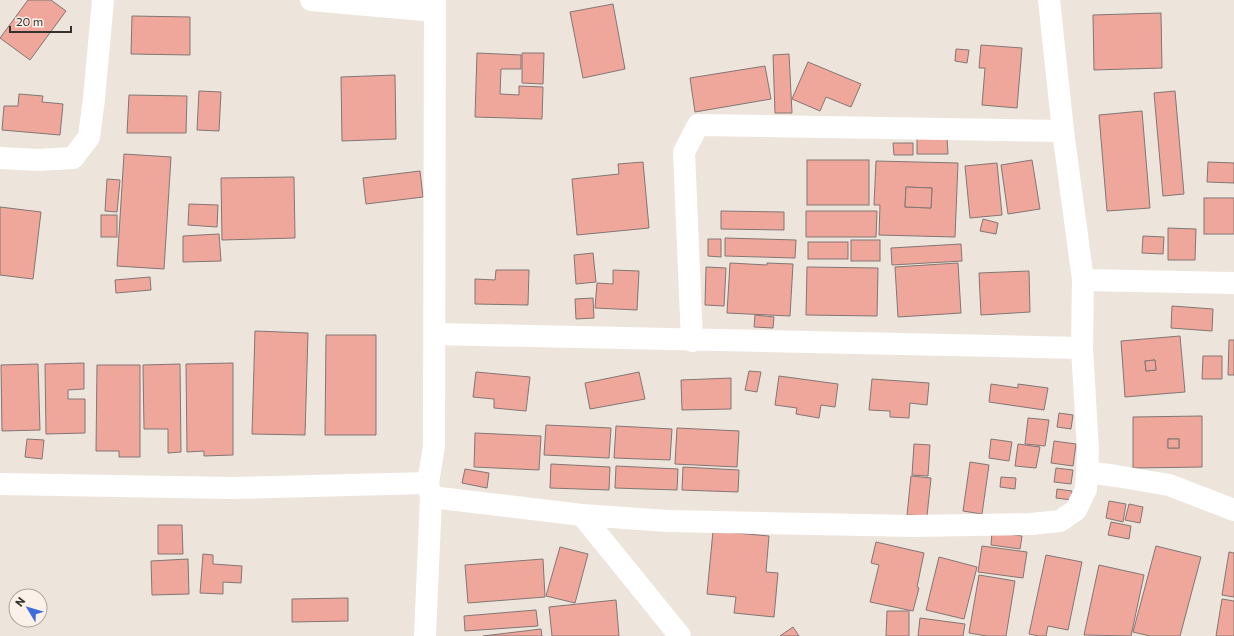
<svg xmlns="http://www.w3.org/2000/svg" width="1234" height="636" font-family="Commissioner,sans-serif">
<rect width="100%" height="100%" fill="#ede4dc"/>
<g fill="#f0a79b" stroke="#827674" fill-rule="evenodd">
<polygon points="28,0 51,0 66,11 30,60 0,38"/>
<polygon points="613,4 625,69 583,78 570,12"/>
<polygon points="1161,13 1162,68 1094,70 1093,15"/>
<polygon points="132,16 190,17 190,55 131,54"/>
<polygon points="981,45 1022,48 1017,108 982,105 985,68 979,68"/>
<polygon points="956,49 969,50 967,63 955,61"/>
<polygon points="477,53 521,55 521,69 501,69 500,94 519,95 519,86 543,87 542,119 475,117"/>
<polygon points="522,53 544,53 543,84 522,83"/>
<polygon points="789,54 792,113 775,113 773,55"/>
<polygon points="808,62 861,84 851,107 826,97 820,111 792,99"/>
<polygon points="765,66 771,99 695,112 690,78"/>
<polygon points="395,75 396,139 342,141 341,77"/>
<polygon points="199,91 221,92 219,131 197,130"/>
<polygon points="1175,91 1184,194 1163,196 1154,93"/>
<polygon points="19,94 43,96 42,102 63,104 60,135 2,130 4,106 18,106"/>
<polygon points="129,95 187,96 186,133 127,133"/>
<polygon points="1142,111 1150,208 1107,211 1099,115"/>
<polygon points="917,137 947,137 948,154 917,154"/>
<polygon points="893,143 913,143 913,155 894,155"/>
<polygon points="124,154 171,157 164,269 117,266"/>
<rect x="807" y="160" width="62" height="45"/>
<polygon points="1032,160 1040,209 1008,214 1001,165"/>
<path d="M876 161 958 163 955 237 879 235 880 205H874ZM906 187 932 188 931 208 905 207Z"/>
<polygon points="643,162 649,228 577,235 572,179 619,174 618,164"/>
<polygon points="1208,162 1234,163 1234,183 1207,182"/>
<polygon points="997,163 1002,215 970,218 965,166"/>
<polygon points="420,171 423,197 366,204 363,178"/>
<polygon points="294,177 295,238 222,240 221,178"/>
<polygon points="107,179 120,180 117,212 105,211"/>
<polygon points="906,187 932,188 931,208 905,207"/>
<rect x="1204" y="198" width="30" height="36"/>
<polygon points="189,204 218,205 217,227 188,225"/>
<polygon points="0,207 41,212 33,279 0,275"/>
<polygon points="721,211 784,212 784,230 721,229"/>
<polygon points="806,211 877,211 876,237 806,237"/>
<rect x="101" y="215" width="16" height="22"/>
<polygon points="983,219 998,223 996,234 980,231"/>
<polygon points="1168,228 1196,229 1195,260 1168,260"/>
<polygon points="219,234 221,261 183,262 183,236"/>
<polygon points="1143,236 1164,237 1163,254 1142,253"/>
<polygon points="725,238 796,240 795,258 725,256"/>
<polygon points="708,239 721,239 721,257 708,256"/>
<rect x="851" y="240" width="29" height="21"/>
<rect x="808" y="242" width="40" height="17"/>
<polygon points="961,244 962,261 892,265 891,248"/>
<polygon points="593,253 596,282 576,284 574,255"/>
<polygon points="730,263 767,265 767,263 793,264 790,316 727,313"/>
<polygon points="958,263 961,313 898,317 895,267"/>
<polygon points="706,267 726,268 724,306 705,305"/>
<polygon points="807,267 878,268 877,316 806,315"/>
<polygon points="496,270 529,270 528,305 475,304 475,279 495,280"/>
<polygon points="613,270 639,271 637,310 595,308 597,283 613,284"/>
<polygon points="1029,271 1030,312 981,315 979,273"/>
<polygon points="150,277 151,290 116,293 115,280"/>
<polygon points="593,298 594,318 576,319 575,299"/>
<polygon points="1172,306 1213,309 1212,331 1171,328"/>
<polygon points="755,315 774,317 773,328 754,327"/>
<polygon points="255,331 308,333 305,435 252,434"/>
<polygon points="326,335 376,335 376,435 325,435"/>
<path d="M1180 336 1185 392 1125 397 1121 341ZM1155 360 1156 370 1146 371 1145 361Z"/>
<polygon points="1229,340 1234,340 1234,375 1228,375"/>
<polygon points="1203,356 1222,356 1222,379 1202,379"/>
<polygon points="1155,360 1156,370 1146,371 1145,361"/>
<polygon points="84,363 84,389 68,390 68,399 85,399 85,433 46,434 45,364"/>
<polygon points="233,363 233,455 204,456 204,451 187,452 186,364"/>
<polygon points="38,364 40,430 2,431 1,365"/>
<polygon points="180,364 181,452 168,453 168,429 144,429 143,365"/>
<polygon points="97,365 140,365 140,457 119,457 119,451 96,451"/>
<polygon points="749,371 761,372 757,392 745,390"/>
<polygon points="476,372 530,377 526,411 494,408 494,399 473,397"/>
<polygon points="639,372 645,399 590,409 585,383"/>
<polygon points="779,376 838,384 835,407 821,405 819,418 796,414 797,408 775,405"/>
<polygon points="731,378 731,409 682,410 681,380"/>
<polygon points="872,379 929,383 927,405 910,403 909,418 890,417 890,411 869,410"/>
<polygon points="991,384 1018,388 1018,384 1048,388 1044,410 989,402"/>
<polygon points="1059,413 1073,415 1071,429 1057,427"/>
<path d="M1202 416V467L1133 468V417ZM1168 439H1179V448H1168Z"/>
<polygon points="1028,418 1049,420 1045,446 1025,444"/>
<polygon points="546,425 611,428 609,458 544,455"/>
<polygon points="616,426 672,429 670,460 614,458"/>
<polygon points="677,428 739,431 737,467 675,464"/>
<polygon points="475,433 541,436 539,470 474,467"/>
<polygon points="27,439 44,440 42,459 25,457"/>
<polygon points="991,439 1012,442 1009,461 989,458"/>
<rect x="1168" y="439" width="11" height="9"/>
<polygon points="1054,441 1076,444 1073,466 1051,463"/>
<polygon points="914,444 930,445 928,476 912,475"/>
<polygon points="1018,444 1040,447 1036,468 1015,466"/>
<polygon points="970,462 989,465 982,514 963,511"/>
<polygon points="551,464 610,467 609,490 550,488"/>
<polygon points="616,466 678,469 677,490 615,488"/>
<polygon points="683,467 739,470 738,492 682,490"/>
<polygon points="1056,468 1073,470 1071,484 1054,482"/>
<polygon points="465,469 489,473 487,488 462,483"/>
<polygon points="911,476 931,478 927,516 907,515"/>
<polygon points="1001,477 1016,478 1015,489 1000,487"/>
<polygon points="1057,489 1072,491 1072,500 1056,498"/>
<polygon points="1109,501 1126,504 1123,522 1106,518"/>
<polygon points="1129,504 1143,507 1140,523 1125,520"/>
<polygon points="1111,522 1131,526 1129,539 1108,535"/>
<polygon points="158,525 182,525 183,554 158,554"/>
<polygon points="713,531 769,536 766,572 778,573 774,617 734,613 736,597 707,594"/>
<polygon points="992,532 1022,536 1020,549 991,545"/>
<polygon points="876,542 924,553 917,587 919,588 913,611 870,602 879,565 871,563"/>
<polygon points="982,546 1027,552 1023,578 978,572"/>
<polygon points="1156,546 1201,557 1180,636 1150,636 1133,632"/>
<polygon points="560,547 588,554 575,603 546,596"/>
<polygon points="1229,552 1234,553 1234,597 1222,595"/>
<polygon points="203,554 213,555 213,564 242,566 241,583 223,582 223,594 200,593"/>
<polygon points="1046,555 1082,562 1068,630 1048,626 1046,636 1039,636 1029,634"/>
<polygon points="939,557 977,567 964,619 926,610"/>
<polygon points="188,559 189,594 152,595 151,561"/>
<polygon points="543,559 545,597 468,603 465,565"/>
<polygon points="1099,565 1144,575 1131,636 1084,635"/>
<polygon points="979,575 1015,581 1006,636 987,636 969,633"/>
<polygon points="348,598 348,621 292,622 292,599"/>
<polygon points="1222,599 1234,601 1234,636 1216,636"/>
<polygon points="616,600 619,636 552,636 549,607"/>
<polygon points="536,610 538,626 465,631 464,616"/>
<polygon points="887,611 909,611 909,636 886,636"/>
<polygon points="920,618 965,624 963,636 918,636"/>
<polygon points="793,627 799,636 780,636"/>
<polygon points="541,629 542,636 483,636"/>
</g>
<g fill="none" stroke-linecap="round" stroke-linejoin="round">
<g stroke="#fff" stroke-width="22">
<polyline points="311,0 435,11"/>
<polyline points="0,158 38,160 73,158 89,137 94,99 103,0"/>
<polyline points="1083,280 1234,283"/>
<polyline points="435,334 1082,348"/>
<polyline points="692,341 684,152 698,125 1063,131"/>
<polyline points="1087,472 1116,476 1169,485 1234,510"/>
<polyline points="0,484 232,488 428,483"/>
<polyline points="431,497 582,515 668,521 913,526 1031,524 1060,521 1076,510 1086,489 1088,450 1082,348 1083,280 1063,131 1049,0"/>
<polyline points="582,515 680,636"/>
<polyline points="425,636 431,497 428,483 434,446 435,0"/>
</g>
</g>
<g transform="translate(28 608) rotate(308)"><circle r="19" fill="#fbf1e9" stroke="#aca49e"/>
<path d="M0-3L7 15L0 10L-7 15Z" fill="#3f6cdd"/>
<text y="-6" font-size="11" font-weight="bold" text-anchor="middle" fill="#35312e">N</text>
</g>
<path d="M10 26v6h61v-6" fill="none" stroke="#35312e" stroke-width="2"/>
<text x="16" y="26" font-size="12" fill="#35312e" stroke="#fbf1e9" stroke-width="3" paint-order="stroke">20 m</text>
</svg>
